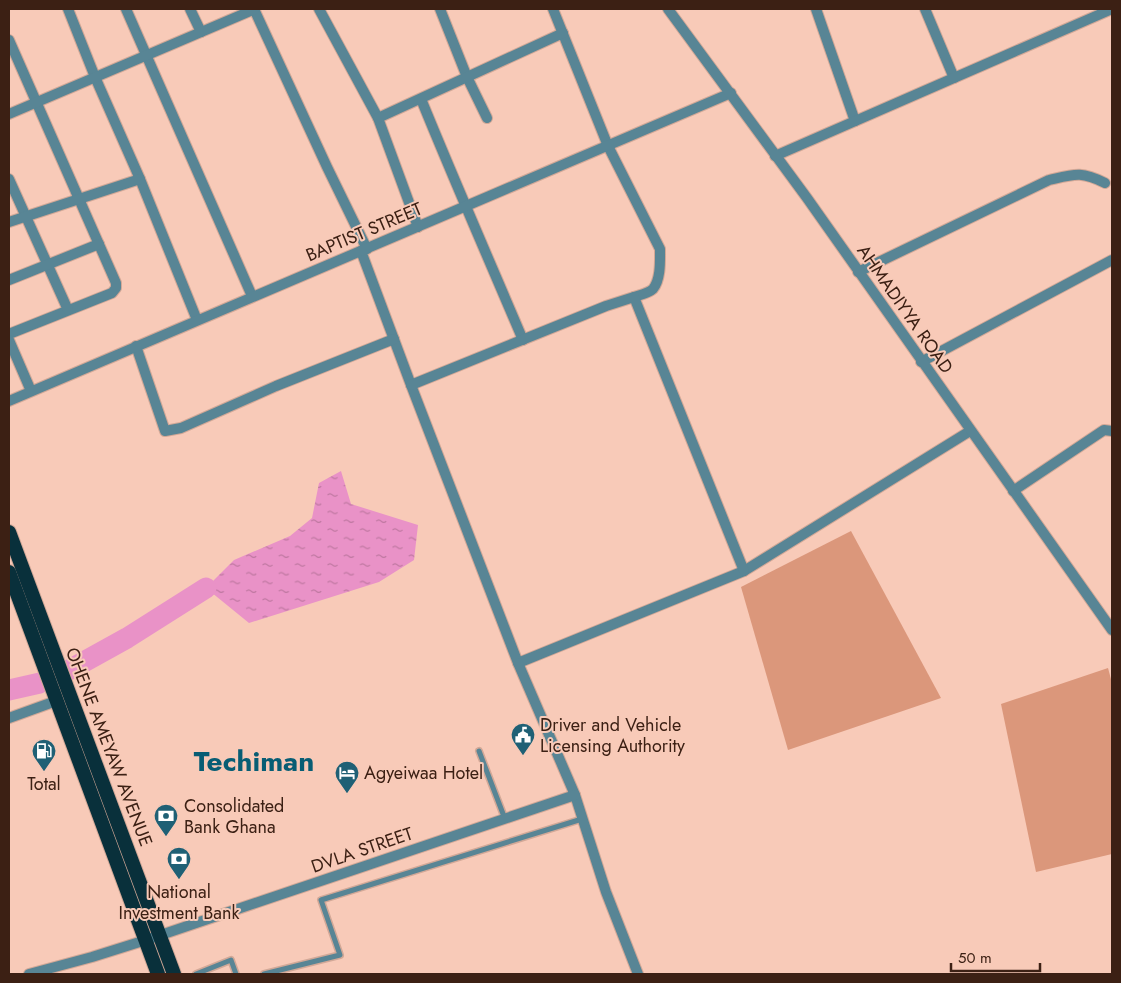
<svg xmlns="http://www.w3.org/2000/svg" width="1121" height="983" font-family="Jost,sans-serif">
<defs>
<pattern id="water-ripples" width="26" height="14" patternUnits="userSpaceOnUse" patternTransform="scale(1.25)"><rect width="26" height="14" fill="#e992c7"/><path d="M2 4q2-2 4 0t4 0M15 11q2-2 4 0t4 0" fill="none" stroke="#be77a0"/></pattern>
</defs>
<rect width="100%" height="100%" fill="#f8cab8"/>
<g fill="#db977b">
<polygon points="851,531 941,698 788,750 741,587"/>
<polygon points="1108,668 1112,683 1112,854 1036,872 1001,704"/>
</g>
<polygon fill="url(#water-ripples)" points="341,471 351,504 418,525 414,560 379,582 249,623 206,588 234,560 290,536 312,518 319,483"/>
<g fill="none" stroke-linecap="round" stroke-linejoin="round">
<g stroke="#e992c7" stroke-width="21">
<polyline points="71,669 127,638 206,588"/>
<polyline points="9,690 40,683"/>
</g>
<defs>
<g id="service">
<polyline points="479,751 505,819"/>
<polyline points="196,974 231,960 236,974"/>
<polyline points="264,974 340,955 321,900 582,819"/>
</g>
<g id="minor">
<polyline points="68,9 95,77 140,179 197,320"/>
<polyline points="126,9 252,296"/>
<polyline points="190,9 201,32"/>
<polyline points="254,9 327,167 367,249"/>
<polyline points="319,9 378,118 418,227"/>
<polyline points="440,9 467,77 487,118"/>
<path d="M553 9 608 146 660 249C660 261 661 279 653 289 649 293 640 295 634 297"/>
<polyline points="816,9 855,121"/>
<polyline points="925,9 954,78"/>
<polyline points="9,40 116,283 116,288 112,293 9,334"/>
<path d="M421 99C454 180 489 260 523 340"/>
<polyline points="9,114 255,9"/>
<polyline points="378,118 563,33"/>
<polyline points="775,156 1112,9"/>
<polyline points="9,179 68,310"/>
<polyline points="9,222 140,179"/>
<polyline points="361,251 411,385 518,663 744,571 970,431"/>
<path d="M858 272 1049 180C1075 174 1081 171 1105 183"/>
<polyline points="9,280 99,244"/>
<polyline points="9,340 31,391"/>
<polyline points="136,346 165,431 181,428 276,386 394,339"/>
<polyline points="921,362 1112,260"/>
<polyline points="411,385 606,306 634,297 744,571"/>
<polyline points="9,401 731,93"/>
<polyline points="1013,491 1104,430 1112,431"/>
<polyline points="518,663 575,795 606,892 638,974"/>
<polyline points="9,718 56,701"/>
<polyline points="29,974 92,957 146,940 575,795"/>
</g>
<polyline id="tertiary" points="668,9 807,198 1112,630"/>
<g id="trunk">
<polyline points="9,532 174,974"/>
<polyline points="9,572 158,974"/>
</g>
</defs>
<use href="#service" stroke="#d2a897" stroke-width="8"/>
<use href="#minor" stroke="#d2a897" stroke-width="12"/>
<use href="#tertiary" stroke="#d2a897" stroke-width="12"/>
<use href="#trunk" stroke="#d2a897" stroke-width="16"/>
<use href="#service" stroke="#588595" stroke-width="5"/>
<use href="#minor" stroke="#588595" stroke-width="10"/>
<use href="#tertiary" stroke="#588595" stroke-width="10"/>
<use href="#trunk" stroke="#09303b" stroke-width="14"/>
</g>
<defs>
<symbol id="civic-pin" viewBox="-11 -11 22 30"><path d="M0 17L-7.5 6A9.5 9.5 0 1 1 7.5 6Z" fill="#1f6075" stroke="#f8cab8"/><path d="M-.6-6.5H3V-4.5H.6V-3L4-1V1h2V6H-6V1h2V-1L-.6-3ZM-1.2 2.5V6h2.4V2.5Z" fill="#fff"/></symbol>
<symbol id="fuel-pin" viewBox="-11 -11 22 30"><path d="M0 17L-7.5 6A9.5 9.5 0 1 1 7.5 6Z" fill="#1f6075" stroke="#f8cab8"/><path d="M-5.5-6h7V0h2V4h1.3V-2.5L3-4.5l.8-.8L6-3V5H2.5V1h-1V6h-7ZM-4.2-4.7v3.2H.2V-4.7Z" fill="#fff"/></symbol>
<symbol id="hotel-pin" viewBox="-11 -11 22 30"><path d="M0 17L-7.5 6A9.5 9.5 0 1 1 7.5 6Z" fill="#1f6075" stroke="#f8cab8"/><path d="M-6-4.5h1.5V1H6V5H4.5V3h-9V5H-6ZM-4 0a1.8 1.8 0 1 1 3.6 0ZM.5 0V-2.5h3Q6-2.5 6 0Z" fill="#fff"/></symbol>
<symbol id="bank-pin" viewBox="-11 -11 22 30"><path d="M0 17L-7.5 6A9.5 9.5 0 1 1 7.5 6Z" fill="#1f6075" stroke="#f8cab8"/><path d="M-6-4H6V4H-6ZM0-2.3a2.3 2.3 0 1 0 0 4.6a2.3 2.3 0 1 0 0-4.6Z" fill="#fff"/></symbol>
</defs>
<g fill-rule="evenodd">
<use href="#civic-pin" x="509" y="721" width="28" height="38"/>
<use href="#fuel-pin" x="30" y="737" width="28" height="38"/>
<use href="#hotel-pin" x="333" y="759" width="28" height="38"/>
<use href="#bank-pin" x="152" y="802" width="28" height="38"/>
<use href="#bank-pin" x="165" y="845" width="28" height="38"/>
</g>
<g text-anchor="middle" dominant-baseline="central" stroke-width="4" stroke-linejoin="round" paint-order="stroke">
<g font-size="18" fill="#3c2014" stroke="#f8cab8">
<text transform="translate(364 232) rotate(-23)">BAPTIST STREET</text>
<text transform="translate(905 309) rotate(55)">AHMADIYYA ROAD</text>
<text transform="translate(109 747) rotate(69)">OHENE AMEYAW AVENUE</text>
<text transform="translate(362 850) rotate(-19)">DVLA STREET</text>
</g>
<g font-size="18" fill="#3c2014" stroke="#f8cab8" text-anchor="start">
<text x="540" y="725">Driver and Vehicle<tspan x="540" dy="21">Licensing Authority</tspan></text>
<text x="364" y="773">Agyeiwaa Hotel</text>
<text x="44" y="784" text-anchor="middle">Total</text>
<text x="184" y="806">Consolidated<tspan x="184" dy="21">Bank Ghana</tspan></text>
<text x="179" y="892" text-anchor="middle">National<tspan x="179" dy="21">Investment Bank</tspan></text>
</g>
<g font-size="28" font-weight="bold" fill="#085d74" stroke="#f8cab8">
<text x="254" y="761">Techiman</text>
</g>
</g>
<rect width="1121" height="983" fill="none" stroke="#3c2014" stroke-width="20"/>
<path d="M951 963v8h89v-8" fill="none" stroke="#3c2014" stroke-width="2.5"/>
<text x="958" y="963" font-size="15" fill="#3c2014" stroke="#f8cab8" stroke-width="4" paint-order="stroke">50 m</text>
</svg>
